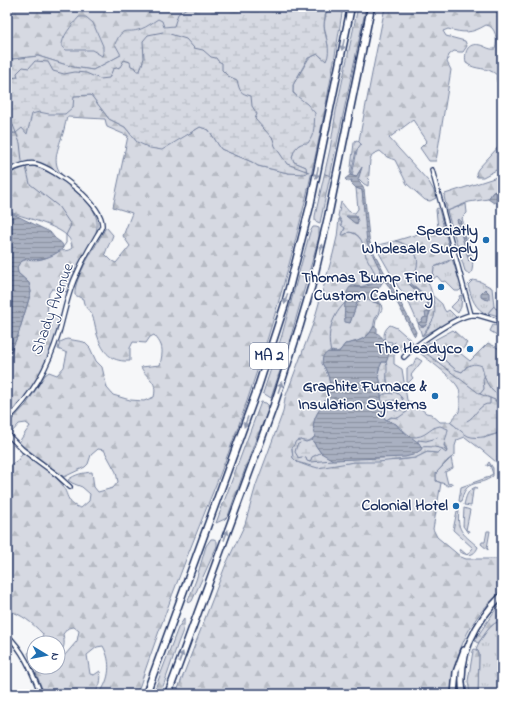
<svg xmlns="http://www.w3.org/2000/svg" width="509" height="701" font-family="'Indie Flower',sans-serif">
<defs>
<pattern id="grass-tufts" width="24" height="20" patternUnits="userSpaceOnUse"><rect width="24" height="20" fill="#d6d9e2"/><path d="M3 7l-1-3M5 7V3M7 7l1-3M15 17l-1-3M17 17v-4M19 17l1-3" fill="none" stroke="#b7bbc4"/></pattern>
<pattern id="forest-firs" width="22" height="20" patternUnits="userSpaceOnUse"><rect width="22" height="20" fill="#d6d9e2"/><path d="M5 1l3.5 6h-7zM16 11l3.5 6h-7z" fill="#b7bbc4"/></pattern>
<pattern id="wetland-marsh" width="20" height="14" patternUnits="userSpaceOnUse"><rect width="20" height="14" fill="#d6d9e2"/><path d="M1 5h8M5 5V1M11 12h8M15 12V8" fill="none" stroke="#b7bbc4"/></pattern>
<pattern id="water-rules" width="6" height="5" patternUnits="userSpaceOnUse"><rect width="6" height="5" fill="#a9b0c1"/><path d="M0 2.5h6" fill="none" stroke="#8990a0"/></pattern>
</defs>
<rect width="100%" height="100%" fill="#f6f7f9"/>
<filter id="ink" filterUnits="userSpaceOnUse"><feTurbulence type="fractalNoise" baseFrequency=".025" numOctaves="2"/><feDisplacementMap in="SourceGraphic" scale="8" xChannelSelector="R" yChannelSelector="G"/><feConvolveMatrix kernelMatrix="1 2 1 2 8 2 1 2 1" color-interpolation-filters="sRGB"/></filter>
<g filter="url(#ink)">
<g fill="url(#grass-tufts)" stroke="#7884a0">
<path d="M466 204 467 213 462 218C465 231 477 261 471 273L469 274 465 271 447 211Z"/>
<polygon points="452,259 462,288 459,291 455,291 445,281 442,282 437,276 428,283 433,276 434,267 446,263"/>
<path d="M473 280 481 282 492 288 494 306 488 313 489 314 488 315C474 308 472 299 468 285Z"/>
<path d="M432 295 442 304 444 309 446 312 449 310 456 317 450 322 422 336C425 332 429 328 431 323 435 314 434 304 432 295Z"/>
<polygon points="462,295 461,307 458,313 451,307 460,298 459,296"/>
<path d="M416 358H417L422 361 411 375 413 378 408 383 407 382V368C414 365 413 365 416 358Z"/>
<polygon points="451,458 453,468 445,472 448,484 452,483 452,485 448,486 445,484 436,481 436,473"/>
<path d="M489 462 493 468V476C478 488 466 477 461 502L459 501 461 487 489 477V476L493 474 490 465 487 466V465Z"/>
<path d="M476 487 477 489 473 490 471 506 464 505C466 497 467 490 476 487Z"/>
<polygon points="464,508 470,510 466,530 469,531 468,533 463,526"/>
<path d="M457 511H459C456 532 465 535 478 547 474 557 466 556 459 551L460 549 467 555 473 548 453 530Z"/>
<polygon points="487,531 490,531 487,548 488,549 488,550 481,544 482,542 485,542"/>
<path d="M498 621H502V694H478L479 654 478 651 476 649C480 639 488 627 498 621Z"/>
</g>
<g fill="url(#forest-firs)" stroke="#7884a0">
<polygon points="7,7 267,7 168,28 156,27 121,55 93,70 73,67 38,56 13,59 7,58"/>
<path d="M327 7H343C323 135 294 263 252 386 233 446 208 503 185 562 168 605 152 650 137 694H99C110 680 112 662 103 646L97 647 87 655 90 674 94 675 100 671C102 679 100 689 93 694H60L59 691 52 690 48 694H44L36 673C42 668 50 667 58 667V661L65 655 77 641 79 631 74 627 68 628 63 634C65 644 65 648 58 655V643H41L43 634C31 622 23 615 7 610V467L18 460 23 452C34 461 51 472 60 482 69 492 65 504 81 508L89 501 90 494 82 487 72 483 68 480C75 474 83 473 92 472L94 487 98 492 113 488 118 482 116 472 104 450 98 449 91 455 88 464 85 467 64 477 19 443 21 439 30 426 26 423 19 424 12 432 8 431 7 425 26 405 45 375 49 372 57 375 64 367 67 353 58 349 60 342 67 339 84 342 90 348 96 361 102 367 107 388 113 395 130 400 144 401 154 397C158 379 147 380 141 367L160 365C163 351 164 346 154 335L150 337 146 343 133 342 130 348V361C113 362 105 355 99 340 95 332 96 323 92 315 88 308 84 308 83 299L75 295C73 278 98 243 106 227L113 235C111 242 107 247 105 254L112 261 116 263 130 246 123 236 132 213 113 207 128 136 107 127 105 119 67 117C65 124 64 132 61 139 57 152 52 163 62 175 38 160 34 157 7 169V133H16L19 118 70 96 91 95 109 119 125 127 137 142 189 134 200 127 209 130 221 149 252 162 258 166 288 173H295L306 167 294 162 292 157 295 148 302 143 298 98 293 92V85L309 58 318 54 322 58 328 46 324 25Z"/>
<polygon points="358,7 366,7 320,223 315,221 315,216 330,149 336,111"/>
<path d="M385 7H502V87C498 84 495 81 497 75 487 66 476 71 466 63 464 53 467 42 480 45 485 46 489 50 495 49 498 41 496 26 486 25 471 34 464 33 448 29L443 31 446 36 465 41 467 46 463 52H459L454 51 449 55 447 62 451 70 436 161H429L420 148 427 141 413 120 389 138 429 182 434 191 436 198 430 201 425 200 407 184 395 160 387 157 380 151 373 154 370 160 368 186 364 184 358 178 361 169 356 177 352 176Z"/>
<polygon points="502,143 502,167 483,177 477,177 476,173 478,169"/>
<path d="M33 166C53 172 91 196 96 217 98 223 97 227 96 233L67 292 59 289H52L49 293 47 313 60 317C60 327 55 338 52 347 41 375 28 395 7 417V359L18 335 31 292 29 283 18 273 17 267C24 255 32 262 42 259 49 257 54 253 60 251 64 250 67 252 72 248 71 243 71 240 68 237 58 225 22 217 7 211V174L26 167Z"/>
<polygon points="502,174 502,189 493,192 488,199 469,202 447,211 444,196 445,194 494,178"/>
<path d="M437 208 439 209 452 259 434 267 433 276 428 283C431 288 432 293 433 299 438 321 432 319 422 336L418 323 421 326C435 312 433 303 419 290 416 286 413 286 410 282 414 269 424 261 411 250 405 245 402 242 395 241L438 228 436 210Z"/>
<path d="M339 219 345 228 343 232 344 235 349 232C365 234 370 260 375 273 373 282 364 289 355 286L345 304V318L350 323 357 303 363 298 380 304C380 311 378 313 375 319 374 321 374 325 373 328 367 339 357 342 345 344 341 349 339 354 332 351L322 363C346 401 305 407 315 436 310 442 306 442 300 440L292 448 293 458 297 462 310 467 354 462 400 460 415 458 427 452 437 453 441 450H447L435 427 425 435 418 438 411 437 396 424 386 420C394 415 400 417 408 411L409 409H403L395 411 393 409 402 403V398L396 392 391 390C385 383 384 354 391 349L392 342 385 341C383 335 384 330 390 325L397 328 413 342 394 355V364L402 369 407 400 409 402H413L426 413 431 414 440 422H450L467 435 487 437 502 432V467L483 451 465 437 457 440 455 446V455L448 460 436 473V481L441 483 433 529 437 537 461 557 466 559H502V592C494 599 484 607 478 616 461 639 454 665 451 694H176L226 564 245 524 256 485 283 412 285 398 313 324 333 254 337 237Z"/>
<polygon points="313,227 316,227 319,228 319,237 287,350 271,398 263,393 282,335 310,232"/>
<polygon points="494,306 495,308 502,311 502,317 488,313"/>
<polygon points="493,325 502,327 502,338 490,331"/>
<path d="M453 330 467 343 460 353 470 361 488 343 502 350V397C490 392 486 384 482 372L467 366 462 372 456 370 428 346 425 345Z"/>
<polygon points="261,402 266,403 269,406 269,409 256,439 228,516 225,519 216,523"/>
<polygon points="211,539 214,539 217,541 217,546 192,601 189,603 188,601 196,580 206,546"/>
<path d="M502 602V621C490 622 486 634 478 643L476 642 475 640C484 627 492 613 502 602Z"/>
<path d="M184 619C185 628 181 635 178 643 172 660 167 677 160 694H153L178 628Z"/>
<polygon points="34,648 34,667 36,667 35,668 32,666 28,653"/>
<polygon points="474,649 478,651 479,654 478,694 470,694 468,681 473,651"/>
</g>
<g fill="url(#wetland-marsh)" stroke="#7884a0">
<path d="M188 7H327C326 13 324 20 324 26 325 38 332 50 326 61L318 54 308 58 293 85V93L307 104 315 113C314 124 315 134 308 143 297 143 295 148 292 157L294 162 306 167 307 173 304 174 288 173 258 166 252 162 221 149 209 130 200 127 162 150 150 148 137 142 125 127 109 119 91 95 74 96 73 107 65 114H49L39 112 32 114 27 134 22 128 16 133H7V58L13 59 38 56 73 67 93 70 121 55 115 44C124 24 125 35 141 29 147 27 153 22 158 19L162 21 164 27 174 26 178 14Z"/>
<path d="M79 17H86L93 23 103 46V53L102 56 92 50H66L62 47C61 37 72 25 79 17Z"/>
<polygon points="356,140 358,141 361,144 356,151 351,175 350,175 354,143"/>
<path d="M356 188 362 190 369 247 384 276V278L375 284 367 285 373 278 375 273C372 267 368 261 366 256 363 245 362 233 349 232L344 235H342L345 228 341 225 342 222 338 216 341 202C346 207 347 213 355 213L358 209Z"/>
<path d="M395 241C409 244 422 254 416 270 414 274 411 277 410 282 417 292 436 298 429 314 427 319 429 321 425 326H421L418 323 405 294 399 288 379 253 378 245Z"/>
<path d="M425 345 428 346 456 370 462 372C468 365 473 362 482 366 484 379 489 392 502 397V413L500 415 502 417V432C492 435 478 440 468 436 462 433 456 426 450 422L459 412C460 405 461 396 459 389 455 379 430 361 421 354V349Z"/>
<path d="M382 362H386C389 370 384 380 389 388 393 393 400 392 403 401V403L393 409 396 411 403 409H409L408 411 398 418 391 417 386 420 382 415C385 408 381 403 381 396 380 393 382 390 381 387 380 374 375 376 382 362Z"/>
<path d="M440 426 448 429C448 435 444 440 444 446L447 450 446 453 442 450 437 453 427 452 415 458 378 462H354L318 468 297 462 293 458 292 448 296 441 300 440 306 442 312 440 321 453 411 437C427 438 428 428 440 426Z"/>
</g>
<g fill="url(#water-rules)" stroke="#707c99">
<path d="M362 167 358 180 364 189 369 238 371 247 416 332 415 336 414 335 388 285 384 280 376 292 377 299 382 305C375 302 368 301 363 298L357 303 350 323 345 322C344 316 344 288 352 286 355 285 355 287 358 287 365 288 378 282 384 278L367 243 362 190 356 188 351 183 352 180 348 182 345 179 350 175 356 177Z"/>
<polygon points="502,189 502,199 494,203 488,199 493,192"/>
<path d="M7 211 50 232C52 234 53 236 54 237 58 242 63 241 63 248 57 254 48 258 40 259 30 261 24 255 17 267L18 273 29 283 31 292 18 335 7 360Z"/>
<polygon points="346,216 356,216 358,221 357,225"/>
<polygon points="458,219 460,220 470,257 469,261 457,220"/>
<path d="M409 284C421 290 435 300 429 314 427 319 429 321 425 326H421L418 323 422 321 423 318 426 317 425 313 429 311C428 296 418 294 409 284Z"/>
<polygon points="485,289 489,293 489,300 484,299 481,297 481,293"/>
<path d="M374 326 377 328V333C386 339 392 352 386 362H382C375 376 380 374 381 387 382 390 380 393 381 396 382 404 385 408 382 415L385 419 396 424 400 429 419 443 422 448 421 450 413 455 405 457 333 460 321 453 312 440 315 436C305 407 346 401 322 363L323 356 328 352H339L345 344C352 343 364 340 369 334 371 332 372 329 374 326Z"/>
</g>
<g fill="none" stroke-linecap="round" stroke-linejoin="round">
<g stroke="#707c99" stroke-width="1">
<path d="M170 34 186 39 194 48 203 50 211 57 216 58 218 61 222 63V70L228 76 237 80C240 92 240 93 251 96L252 106 257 114 255 119 273 139 275 146 287 164 309 172"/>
<polyline points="7,80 10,78 18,77 17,73 23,67 29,68 35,61 48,62 53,71 64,74 75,72 86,73 100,79 109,78 113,69 120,67 124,60 130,62 131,66 136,68 137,71 140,71 144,58 143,41 148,35 163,32"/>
<polyline points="7,127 13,125 20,143 22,161"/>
<polyline points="26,167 30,184 58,206 71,225 66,235 66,243 63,247"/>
<polyline points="325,174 331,176"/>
<polyline points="375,326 376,320 382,309 381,304"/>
<polyline points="385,346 387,346 389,344 392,345 395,342"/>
<polyline points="424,350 427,354 480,394 495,400 497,403 502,404"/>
<path d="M331 352C326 334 332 315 346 302"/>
<polyline points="480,394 484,389 483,379 485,375"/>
<path d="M381 396C384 394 389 392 393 394"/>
<polyline points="495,400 502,400"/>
<polyline points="383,402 395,400"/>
<path d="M467 421C476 417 479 403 490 404V398"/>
<polyline points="418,443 418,440 426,441 437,438"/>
<path d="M421 447C428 446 442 447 447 451"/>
<polyline points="298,457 295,452 297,445 300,443"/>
<polyline points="297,458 302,457 306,458 307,461 310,462 312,457 322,452"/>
<polyline points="310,462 332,460"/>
</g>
<defs>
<g id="street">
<polyline points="432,170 471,315 478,315 502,322"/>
<path d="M7 171C16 168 26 162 36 164 55 169 103 204 102 226 101 230 97 235 95 239 87 252 80 266 74 280 67 297 64 314 59 332 49 365 32 396 7 420"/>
<path d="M404 357C415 345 455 317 471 315"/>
<polyline points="7,434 23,450 57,475 70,487"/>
<path d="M7 635C24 651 32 672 41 694"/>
</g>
<g id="secondary">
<polyline points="454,694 456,672 464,650"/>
<path d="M463 694C457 656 476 621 502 595"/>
</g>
<g id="highway">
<polyline points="146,694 257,390 285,304 310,206 351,7"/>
<polyline points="168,694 274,405 300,325 313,281 328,217 371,7"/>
</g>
</defs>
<use href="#street" stroke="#1b2f5e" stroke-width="6"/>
<use href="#secondary" stroke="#1b2f5e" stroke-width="8"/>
<use href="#highway" stroke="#1b2f5e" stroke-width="9"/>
<use href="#street" stroke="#fff" stroke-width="3.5"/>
<use href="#secondary" stroke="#fff" stroke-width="5"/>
<use href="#highway" stroke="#fff" stroke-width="6"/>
</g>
<defs><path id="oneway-solid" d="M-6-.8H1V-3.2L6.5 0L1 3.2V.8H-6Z"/></defs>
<g fill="#8d97ae">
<use href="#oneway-solid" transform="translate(343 45) rotate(102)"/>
<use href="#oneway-solid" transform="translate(317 173) rotate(102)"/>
<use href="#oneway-solid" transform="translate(321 249) rotate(-76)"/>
<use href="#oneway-solid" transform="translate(286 299) rotate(106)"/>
<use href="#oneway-solid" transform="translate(280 387) rotate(-71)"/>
<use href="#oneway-solid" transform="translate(246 422) rotate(110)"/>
<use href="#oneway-solid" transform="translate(226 535) rotate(-70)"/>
<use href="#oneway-solid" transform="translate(181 657) rotate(-70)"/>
</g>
</g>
<g fill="#1f6fb2" stroke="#fff" stroke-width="1.5">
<circle cx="486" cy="240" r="4"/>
<circle cx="441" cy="287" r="4"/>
<circle cx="470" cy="349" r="4"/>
<circle cx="435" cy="396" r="4"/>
<circle cx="456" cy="506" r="4"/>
</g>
<g text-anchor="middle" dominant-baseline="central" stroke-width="3" stroke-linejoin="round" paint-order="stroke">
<rect fill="#fff" stroke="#5f6d8e" stroke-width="1" x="250" y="343" width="38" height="26" rx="3"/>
<g font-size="15" font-weight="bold" fill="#1b2f5e">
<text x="269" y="356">MA 2</text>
</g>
<g font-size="16" font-weight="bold" fill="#1b2f5e" stroke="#fff" text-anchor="end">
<text x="478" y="231">Speciatly<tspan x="478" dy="18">Wholesale Supply</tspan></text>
<text x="433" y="278">Thomas Bump Fine<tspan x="433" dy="18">Custom Cabinetry</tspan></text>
<text x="462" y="349">The Headyco</text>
<text x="427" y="387">Graphite Furnace &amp;<tspan x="427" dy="18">Insulation Systems</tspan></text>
<text x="448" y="506">Colonial Hotel</text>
</g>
<g font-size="16" fill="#1b2f5e" stroke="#fff">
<text transform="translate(53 309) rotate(-70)">Shady Avenue</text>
</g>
</g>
<rect width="509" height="701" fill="none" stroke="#fff" stroke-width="24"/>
<rect x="12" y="12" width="485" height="677" fill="none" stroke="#1b2f5e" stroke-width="1.5" filter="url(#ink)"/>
<g transform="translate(46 655) rotate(100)"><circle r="19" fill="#ffffff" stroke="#a4acbf"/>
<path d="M0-3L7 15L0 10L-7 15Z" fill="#1f6fb2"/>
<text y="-6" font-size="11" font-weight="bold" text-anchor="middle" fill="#1b2f5e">N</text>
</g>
</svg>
